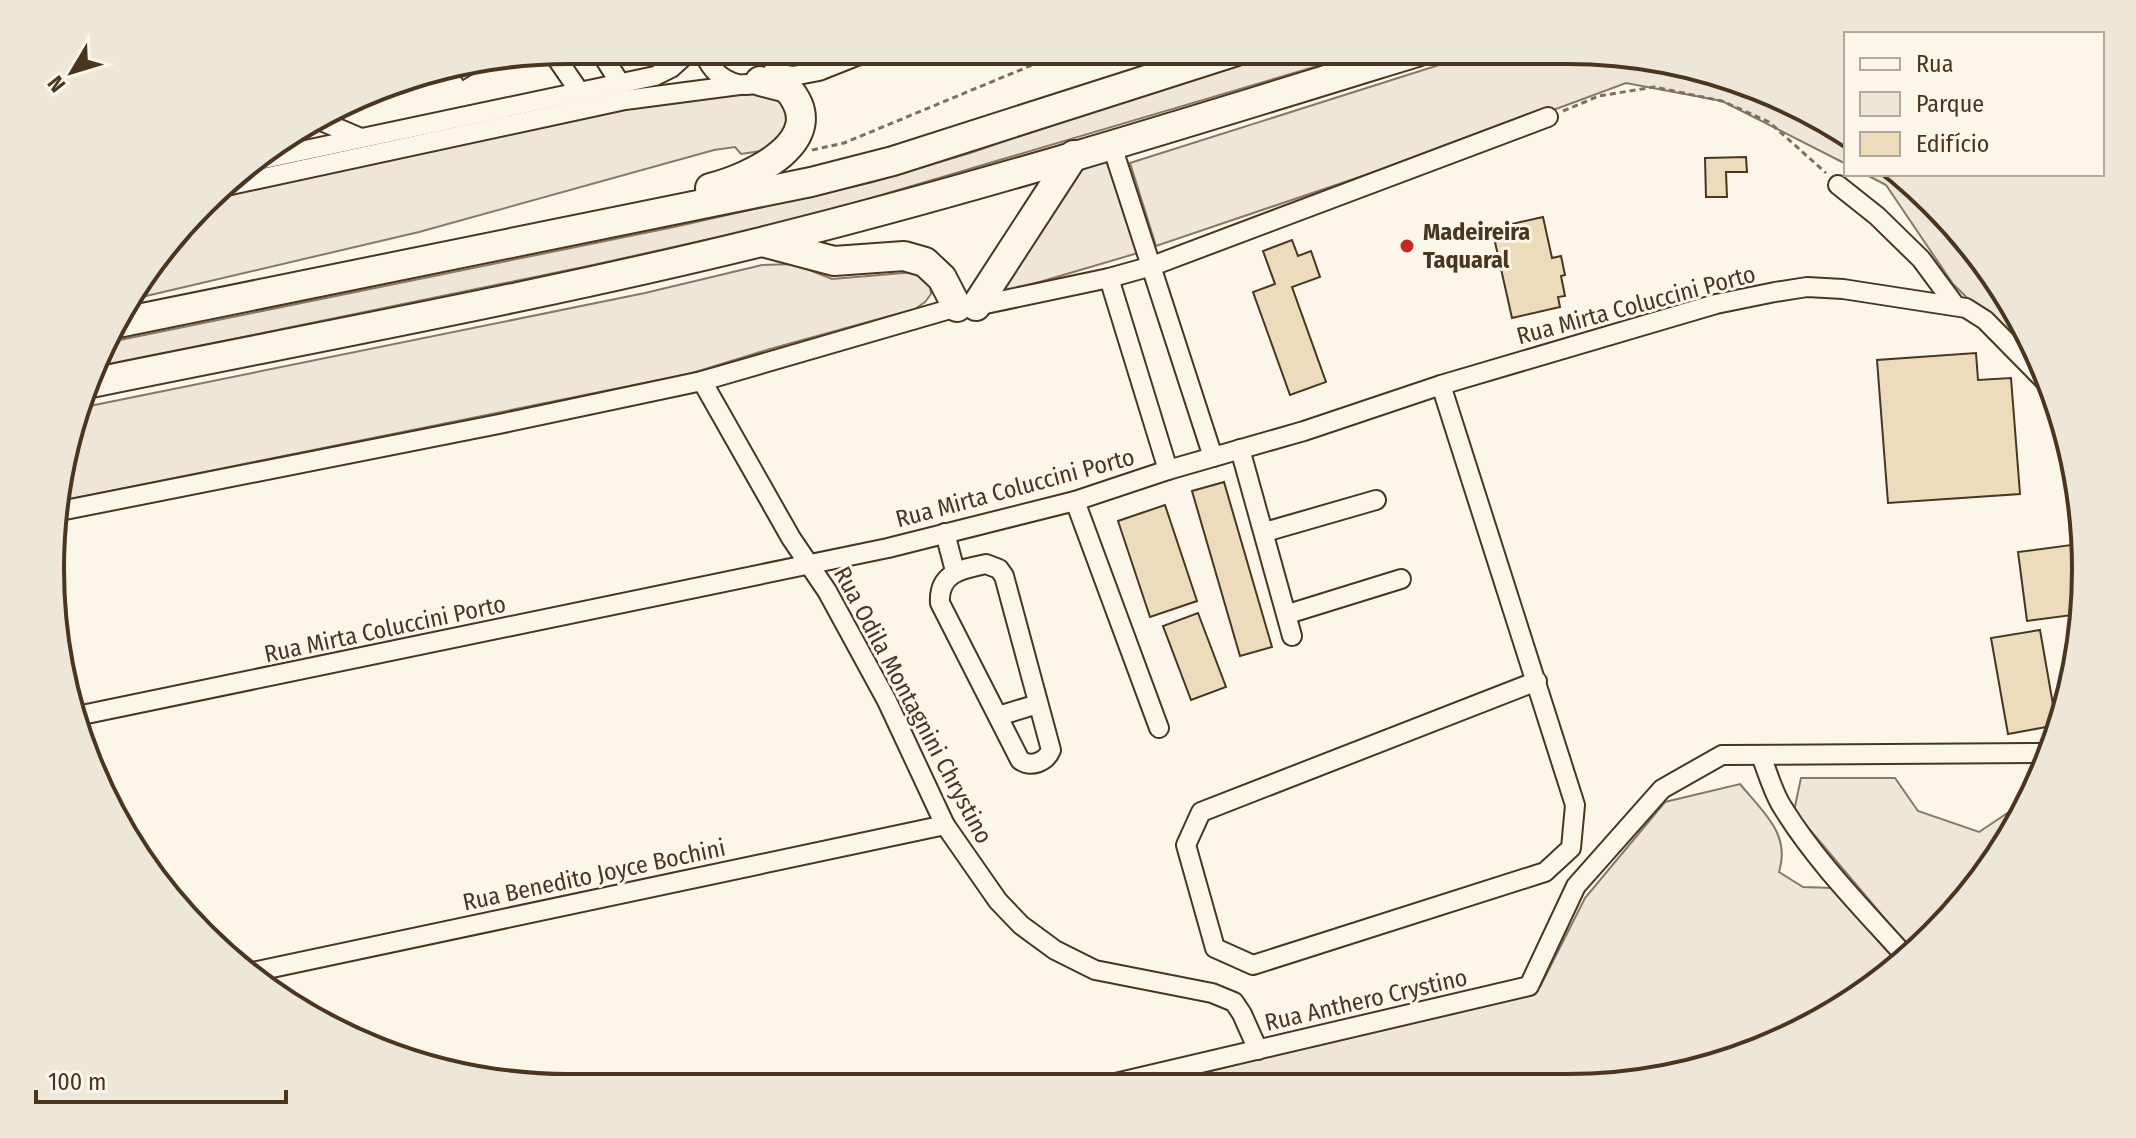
<svg xmlns="http://www.w3.org/2000/svg" width="2136" height="1138" font-family="'Fira Sans Condensed',sans-serif">
<rect width="100%" height="100%" fill="#fbf6e9"/>
<g fill="#ede6d9" stroke="#887966" stroke-width="2">
<path d="M718 50H764C750 65 732 66 718 50Z"/>
<polygon points="1271,51 1368,51 804,218 593,265 98,367 110,342 674,227 873,182 970,153"/>
<polygon points="1483,51 1600,51 1701,68 1797,104 1846,141 1846,164 1722,101 1626,83 1510,126 1156,246 1130,163"/>
<polygon points="768,86 794,116 775,149 741,154 735,147 714,150 419,232 129,300 137,281 215,198 627,108"/>
<polygon points="1108,156 1138,253 1002,293 1075,169"/>
<polygon points="1865,174 1888,174 1958,227 2039,368 1953,284 1886,185"/>
<polygon points="794,264 832,279 915,272 930,286 931,294 925,302 915,309 770,349 689,374 61,501 68,435 80,408 645,293 762,265"/>
<polygon points="1801,778 1895,778 1918,811 1979,832 2015,808 2023,813 1958,911 1913,952 1794,811"/>
<path d="M1740 784C1763 812 1791 834 1779 872L1803 887 1833 888 1894 956 1871 988 1765 1049 1635 1083 1199 1085V1074L1540 987 1585 898 1665 802Z"/>
</g>
<g fill="#ecdcbc" stroke="#4a3520" stroke-width="2">
<polygon points="491,63 463,80 456,69"/>
<polygon points="1746,157 1747,172 1726,172 1727,197 1706,197 1705,158"/>
<polygon points="1543,217 1552,258 1561,256 1565,275 1561,276 1565,296 1558,297 1560,307 1512,318 1495,242 1506,239 1503,226"/>
<polygon points="1292,240 1298,256 1311,251 1320,277 1292,287 1326,382 1290,395 1253,292 1275,284 1263,251"/>
<polygon points="1976,353 1978,380 2011,378 2020,494 1888,503 1877,360"/>
<polygon points="1224,482 1272,647 1240,656 1192,491"/>
<polygon points="1165,505 1197,601 1150,617 1118,521"/>
<polygon points="2071,545 2080,614 2027,621 2018,552"/>
<polygon points="1198,613 1226,687 1191,700 1163,626"/>
<polygon points="2040,630 2055,716 2052,726 2008,734 1991,638"/>
</g>
<g fill="none" stroke-linecap="round" stroke-linejoin="round">
<defs>
<g id="minor">
<polyline points="599,50 620,83"/>
<path d="M704 50C709 79 750 99 772 73 777 67 780 57 783 50"/>
<polyline points="553,53 579,91"/>
<polyline points="772,73 793,76 819,71 872,50"/>
<polyline points="321,121 361,138"/>
<polyline points="1112,146 1213,457"/>
<polyline points="249,162 655,76 671,68 691,50"/>
<polyline points="1838,185 1877,216 1921,259 1955,305"/>
<polyline points="226,186 625,100 747,84"/>
<polyline points="1109,278 1168,470"/>
<polyline points="702,381 791,538 827,591 887,701 945,825 998,901 1021,925 1055,950 1095,970 1212,993 1234,1002 1242,1014 1258,1050"/>
<polyline points="1441,385 1575,805 1571,848 1545,872 1253,965 1215,948 1186,845 1201,812 1537,681"/>
<polyline points="1240,449 1292,636"/>
<polyline points="1075,501 1159,728"/>
<polyline points="60,511 499,424 702,381 957,307 976,306 1109,278 1152,266 1548,117"/>
<polyline points="1265,532 1376,500"/>
<polyline points="945,533 955,571"/>
<path d="M986 564 999 569 1004 576 1051 750C1046 762 1031 768 1020 760L940 603C938 573 962 569 986 564Z"/>
<polyline points="1288,614 1401,579"/>
<polyline points="77,716 888,548 1075,501 1168,470 1304,431 1441,385 1716,304 1775,292 1807,287 1843,289 1966,308 1985,320 2047,383"/>
<polyline points="998,716 1038,704"/>
<path d="M1761 756C1768 773 1773 793 1783 808 1817 863 1864 910 1907 958"/>
<polyline points="253,972 945,825"/>
<polyline points="1107,1085 1529,986 1576,886 1662,789 1722,755 2045,753"/>
</g>
<g id="highway">
<path d="M710 188C750 178 834 140 787 88L760 81"/>
<polyline points="766,243 834,261 904,256 925,262 942,278 957,307"/>
<polyline points="976,306 1074,155"/>
<polyline points="118,323 811,182 893,161 1237,51"/>
<path d="M91 383C316 337 542 296 765 241 986 186 1203 118 1420 51"/>
</g>
</defs>
<use href="#minor" stroke="#4a3520" stroke-width="22"/>
<use href="#highway" stroke="#4a3520" stroke-width="32"/>
<g stroke="#7f6f5c" stroke-width="3" stroke-dasharray="6 4" stroke-linecap="butt">
<polyline points="1563,111 1599,96 1654,87 1722,101 1769,122 1826,173"/>
<polyline points="812,150 844,143 1066,51"/>
</g>
<use href="#minor" stroke="#fbf6e9" stroke-width="18"/>
<use href="#highway" stroke="#fbf6e9" stroke-width="28"/>
</g>
<circle fill="#c62828" stroke="#fbf6e9" stroke-width="3" cx="1407" cy="246" r="8"/>
<g text-anchor="middle" dominant-baseline="central" stroke-width="6" stroke-linejoin="round" paint-order="stroke">
<g font-size="24" font-weight="bold" fill="#4a3520" stroke="#fbf6e9" text-anchor="start">
<text x="1423" y="232">Madeireira<tspan x="1423" dy="28">Taquaral</tspan></text>
</g>
<g font-size="24" fill="#4a3520" stroke="#fbf6e9">
<text transform="translate(1636 305) rotate(-15)">Rua Mirta Coluccini Porto</text>
<text transform="translate(1015 488) rotate(-15)">Rua Mirta Coluccini Porto</text>
<text transform="translate(385 629) rotate(-12)">Rua Mirta Coluccini Porto</text>
<text transform="translate(913 705) rotate(62)">Rua Odila Montagnini Chrystino</text>
<text transform="translate(594 875) rotate(-12)">Rua Benedito Joyce Bochini</text>
<text transform="translate(1366 1000) rotate(-13)">Rua Anthero Crystino</text>
</g>
</g>
<path d="M0 0H2136V1138H0ZM569 64H1567A505 505 0 0 1 2072 569V569A505 505 0 0 1 1567 1074H569A505 505 0 0 1 64 569V569A505 505 0 0 1 569 64Z" fill="#ede7d9" fill-rule="evenodd"/>
<path fill="none" stroke="#4a3520" stroke-width="4" d="M569 64H1567A505 505 0 0 1 2072 569V569A505 505 0 0 1 1567 1074H569A505 505 0 0 1 64 569V569A505 505 0 0 1 569 64Z"/>
<rect x="1844" y="32" width="260" height="144" fill="#fbf6e9" stroke="#b4a999" stroke-width="2"/>
<rect x="1860" y="58" width="40" height="12" fill="#fbf6e9" stroke="#b4a999" stroke-width="2"/>
<text x="1916" y="72" font-size="24" fill="#4a3520">Rua</text>
<rect x="1860" y="92" width="40" height="24" fill="#ede6d9" stroke="#b4a999" stroke-width="2"/>
<text x="1916" y="112" font-size="24" fill="#4a3520">Parque</text>
<rect x="1860" y="132" width="40" height="24" fill="#ecdcbc" stroke="#b4a999" stroke-width="2"/>
<text x="1916" y="152" font-size="24" fill="#4a3520">Edifício</text>
<g transform="translate(72 72) rotate(232)" stroke="#fbf6e9" stroke-width="6" paint-order="stroke">
<path d="M0-6L14 30L0 20L-14 30Z" fill="#4a3520"/>
<text y="-12" font-size="22" font-weight="bold" text-anchor="middle" fill="#4a3520">N</text>
</g>
<path d="M36 1090v12h250v-12" fill="none" stroke="#4a3520" stroke-width="4"/>
<text x="48" y="1090" font-size="24" fill="#4a3520" stroke="#fbf6e9" stroke-width="6" paint-order="stroke">100 m</text>
</svg>
